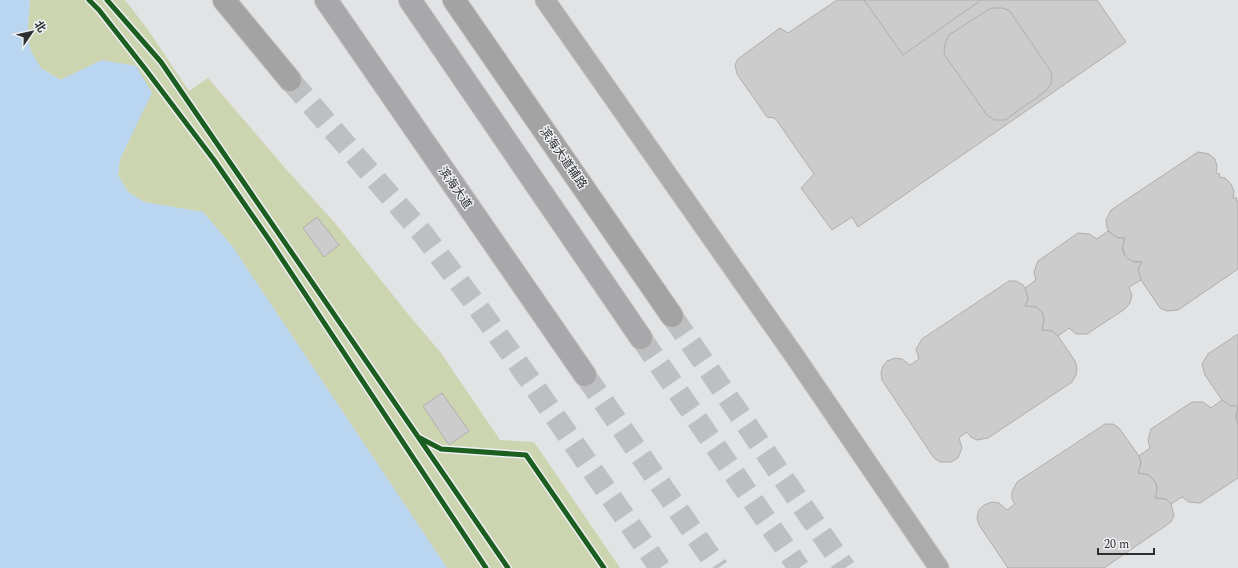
<svg xmlns="http://www.w3.org/2000/svg" width="1238" height="568" font-family="Spectral,'Noto Sans SC',serif">
<rect width="100%" height="100%" fill="#e2e3e5"/>
<polygon fill="#cdd4b0" points="30,0 125,0 146,27 189,91 208,78 285,168 335,223 408,314 441,353 500,440 534,442 620,568 447,568 232,246 203,212 144,202 128,192 118,175 120,159 131,137 102,60 61,80 41,68 31,51 27,37"/>
<polygon fill="#b9d5ef" points="0,0 30,0 27,37 31,51 41,68 60,80 102,60 136,66 152,93 120,159 118,175 128,192 144,202 203,212 232,246 447,568 0,568"/>
<g fill="#cccccd" stroke="#adaeaf">
<polygon points="837,0 1097,0 1126,42 858,227 852,217 832,230 801,188 814,174 775,118 767,117 737,74 735,65 738,59 780,28 788,33"/>
<polygon points="864,0 981,0 903,55"/>
<polygon points="991,8 1002,8 1009,10 1052,73 1051,84 1046,91 1005,120 994,120 987,115 944,54 945,44 949,35"/>
<polygon points="1198,152 1209,154 1215,159 1217,166 1216,173 1220,174 1219,177 1225,178 1231,184 1234,191 1233,198 1237,198 1236,201 1238,201 1238,269 1178,310 1167,311 1160,308 1139,277 1138,269 1142,262 1130,261 1125,256 1122,245 1125,238 1118,238 1111,234 1107,228 1106,220 1111,210"/>
<polygon points="317,217 339,245 324,257 303,228"/>
<polygon points="1108,231 1118,238 1125,238 1122,249 1125,256 1127,258 1134,262 1142,262 1138,269 1141,280 1129,287 1132,296 1130,303 1125,309 1087,334 1076,334 1069,328 1058,336 1052,331 1042,330 1044,319 1042,312 1036,307 1025,306 1028,299 1025,288 1036,280 1034,272 1038,261 1078,233 1089,234 1097,239"/>
<polygon points="1009,281 1016,281 1023,285 1025,288 1028,299 1025,306 1036,307 1042,312 1044,319 1042,330 1052,331 1058,336 1075,361 1077,368 1076,375 1072,382 988,438 977,440 971,437 967,432 959,438 962,448 958,458 951,462 940,462 934,458 882,380 881,373 883,366 887,361 895,358 902,359 910,365 919,359 916,349 922,339"/>
<polygon points="1238,334 1238,406 1235,407 1227,405 1222,400 1205,375 1202,364 1208,354"/>
<polygon points="442,393 469,431 449,445 423,406"/>
<polygon points="1222,400 1231,406 1238,406 1236,417 1238,424 1238,478 1200,503 1189,502 1182,497 1171,504 1166,499 1155,498 1157,487 1154,480 1149,475 1138,473 1141,463 1139,456 1150,448 1148,440 1151,429 1192,402 1203,402 1211,408"/>
<polygon points="1238,407 1238,424 1236,417"/>
<polygon points="1105,424 1113,424 1119,428 1139,456 1141,463 1138,473 1149,475 1156,483 1157,491 1155,498 1166,499 1171,504 1174,515 1171,522 1104,568 1008,568 979,525 977,518 979,510 984,505 992,502 999,503 1007,510 1015,504 1012,499 1012,492 1017,482"/>
</g>
<g fill="none" stroke-linecap="round" stroke-linejoin="round">
<g stroke="#bebfc1" stroke-width="22" stroke-dasharray="22 11" stroke-linecap="butt">
<polyline points="290,80 423,234 477,306 534,386 660,568"/>
<polyline points="672,316 845,568"/>
</g>
<g stroke="#bebfc1" stroke-width="22" stroke-dasharray="22 11" stroke-linecap="butt">
<polyline points="641,338 799,568"/>
<polyline points="585,375 718,568"/>
</g>
<defs>
<polyline id="minor" points="545,0 796,358 939,568"/>
<g id="major">
<polyline points="224,0 290,80"/>
<polyline points="454,0 672,316"/>
</g>
<g id="highway">
<polyline points="326,0 585,375"/>
<polyline points="410,0 641,338"/>
</g>
</defs>
<use href="#minor" stroke="#bfbfc0" stroke-width="21"/>
<use href="#major" stroke="#bfbfc0" stroke-width="24"/>
<use href="#highway" stroke="#bfbfc0" stroke-width="24"/>
<polyline stroke="#a6a7a9" stroke-width="2.5" stroke-dasharray="2 2" stroke-linecap="butt" points="107,0 161,62 508,568"/>
<use href="#minor" stroke="#ababab" stroke-width="19"/>
<use href="#major" stroke="#a3a3a4" stroke-width="22"/>
<use href="#highway" stroke="#a8a8aa" stroke-width="22"/>
<defs>
<g id="cycleway">
<polyline points="89,0 99,10 146,70 214,160 272,244 486,568"/>
<polyline points="107,0 161,62 508,568"/>
<polyline points="420,438 441,449 526,455 604,568"/>
</g>
</defs>
<use href="#cycleway" stroke="#eef0f3" stroke-width="8"/>
<use href="#cycleway" stroke="#1b5e20" stroke-width="5"/>
</g>
<g text-anchor="middle" dominant-baseline="central" stroke-width="3" stroke-linejoin="round" paint-order="stroke">
<g font-size="12" fill="#2d2e2f" stroke="#eef0f3">
<text transform="translate(563 158) rotate(55)">滨海大道辅路</text>
<text transform="translate(455 188) rotate(55)">滨海大道</text>
</g>
</g>
<g transform="translate(32 32) rotate(56)" stroke="#eef0f3" stroke-width="3" paint-order="stroke">
<path d="M0-3L7 15L0 10L-7 15Z" fill="#2d2e2f"/>
<text y="-6" font-size="11" font-weight="bold" text-anchor="middle" fill="#2d2e2f">北</text>
</g>
<path d="M1098 548v6h56v-6" fill="none" stroke="#2d2e2f" stroke-width="2"/>
<text x="1104" y="548" font-size="12" fill="#2d2e2f" stroke="#eef0f3" stroke-width="3" paint-order="stroke">20 m</text>
</svg>
